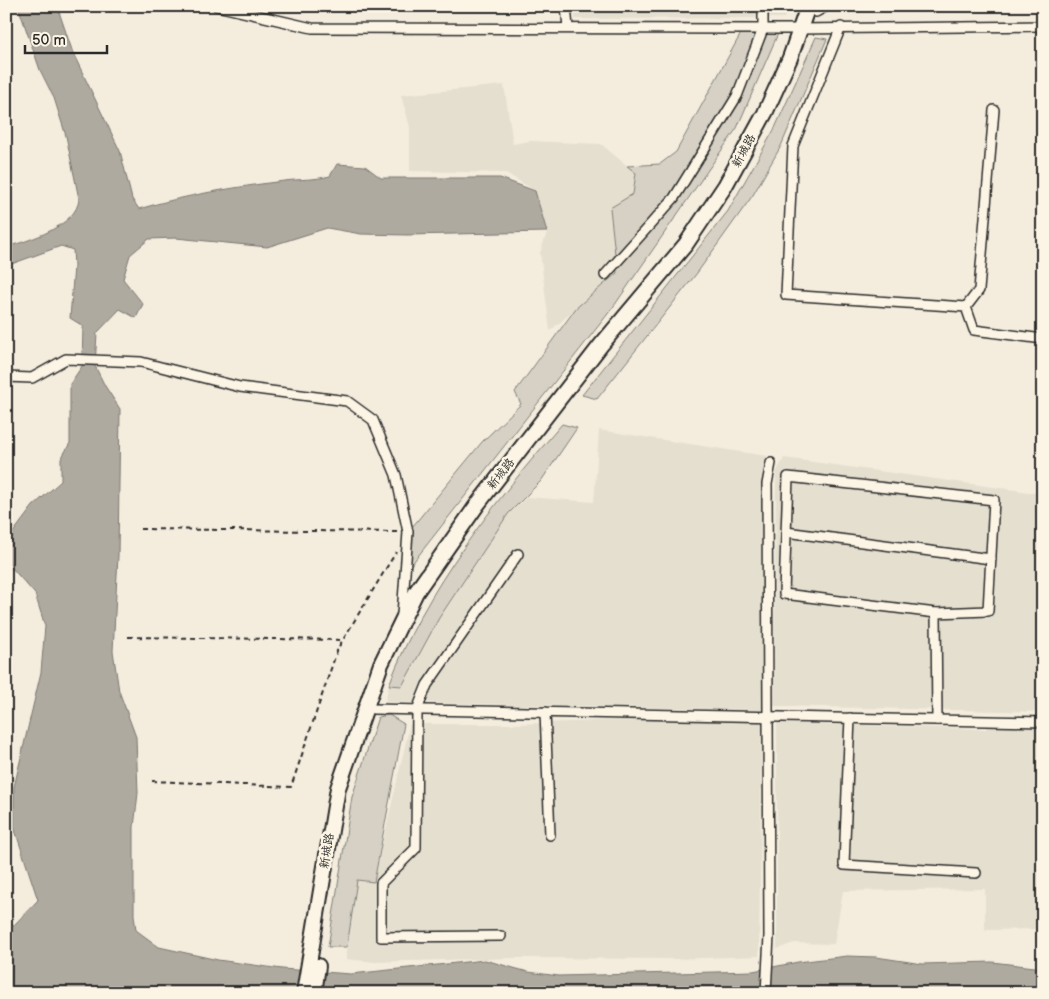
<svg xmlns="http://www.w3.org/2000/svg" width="1049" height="999" font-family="'Balsamiq Sans','LXGW WenKai TC',sans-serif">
<rect width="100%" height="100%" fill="#f4edde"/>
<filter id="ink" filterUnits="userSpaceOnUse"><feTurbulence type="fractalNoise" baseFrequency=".02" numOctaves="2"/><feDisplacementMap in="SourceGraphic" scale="10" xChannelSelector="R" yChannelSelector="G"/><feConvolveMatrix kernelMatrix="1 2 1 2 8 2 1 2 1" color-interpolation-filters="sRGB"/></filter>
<g filter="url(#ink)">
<g fill="#e5dfd0">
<polygon points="574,6 788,6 784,18 575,19"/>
<polygon points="837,6 992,6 837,10"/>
<polygon points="504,85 513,144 530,141 601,144 636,173 633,194 610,209 617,273 550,331 540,253 547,232 535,191 506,173 410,171 410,127 401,95"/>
<polygon points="599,430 767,456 762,528 763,710 385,702 389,685 402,686 439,618 508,514 527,497 594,502"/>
<polygon points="784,458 1043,494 1043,712 774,706 776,473"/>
<polygon points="677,718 762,721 759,956 676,959 516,958 375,962 346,959 357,880 374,881 410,724 516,724"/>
<polygon points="986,721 1043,722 1043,929 985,930 985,889 843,891 834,944 794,943 777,949 777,723 986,729"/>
</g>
<g fill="#d6d1c4" stroke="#807e78">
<polygon points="744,28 780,29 737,128 614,306 404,574 408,532 482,442 521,404 515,392 576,308 617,273 610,208 633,194 636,173 627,166 660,164 676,152"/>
<polygon points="816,37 827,39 781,146 753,195 697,273 597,399 582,395 728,211 775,128"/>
<path d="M562 424 577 428 541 481 508 514 439 618 402 686 389 685C426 587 494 503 562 424Z"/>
<polygon points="389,715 404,724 374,882 357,880 347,947 328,947 352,797 378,717"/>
</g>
<path fill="#afaaa0" stroke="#7a7771" d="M18 6H57L73 53 120 151 132 199 139 209C185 195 236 187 284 181 300 179 315 180 330 176L337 164 365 166 381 178H500L535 191 547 232 407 235 361 234 327 228 267 247 176 238 149 239 130 255 123 279 143 304 136 318 120 309 97 333 95 366 105 386 120 409 118 556 113 651 119 691 136 737 138 793 134 827V915L136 930 159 947 218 960 282 969 351 974 485 960 528 972 559 976 753 971 798 962 847 956 876 957 923 964 992 962 1043 968V993H6V924L14 925 38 900 14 827V787L41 672 45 626 35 594 11 567 6 555V542L33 506 61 481V459L70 443V384L82 366 83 326 70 318 74 266 73 250 61 246 6 266V247C28 241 77 226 79 199L66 136 54 98 40 70Z"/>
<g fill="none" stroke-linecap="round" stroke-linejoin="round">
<defs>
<g id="street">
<polyline points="217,6 312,28 800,29 1043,26"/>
<polyline points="566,6 568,28"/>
<polyline points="816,12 827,6"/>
<polyline points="841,27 793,146 786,295 966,307 974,330 1043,339"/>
<polyline points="605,275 674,198 737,96 763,29 763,6"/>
<polyline points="966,307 979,290 994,110"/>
<polyline points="6,377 32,378 66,359 141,362 240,387 347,401 373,420 396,475 408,532 402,615"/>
<polygon points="788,477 994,500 988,611 936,613 784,594"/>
<polyline points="786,532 991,559"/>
<polyline points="936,613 937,720"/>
<polyline points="373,709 1043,722"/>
<polyline points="545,712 550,835"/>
<polyline points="850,718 844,865 976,873"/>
<polyline points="501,936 381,937 381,883 416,848 417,710 427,685 518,554"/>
<polyline points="766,993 769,936 767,484 771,463"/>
</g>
<g id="primary">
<polyline points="304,993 338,788 381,664 416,592 477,505 601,345 686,244 725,186 765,113 790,58 808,6"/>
<polyline points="314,993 318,966"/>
</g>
</defs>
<use href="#street" stroke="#2b2b2b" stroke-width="12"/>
<use href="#primary" stroke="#2b2b2b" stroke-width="18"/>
<g stroke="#2b2b2b" stroke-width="2" stroke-dasharray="5 4" stroke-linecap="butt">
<polyline points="140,529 398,532"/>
<polyline points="128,637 344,640"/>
<polyline points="152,781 291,787 338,648 396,552"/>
</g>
<use href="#street" stroke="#fcf5e5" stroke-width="9"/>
<use href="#primary" stroke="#fcf5e5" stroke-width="14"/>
</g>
</g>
<g text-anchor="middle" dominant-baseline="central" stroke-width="5" stroke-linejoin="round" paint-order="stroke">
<g font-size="12" fill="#2b2b2b" stroke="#fcf5e5">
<text transform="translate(744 151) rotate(-62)">新城路</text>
<text transform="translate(501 474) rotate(-52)">新城路</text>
<text transform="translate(327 851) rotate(-81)">新城路</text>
</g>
</g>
<rect width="1049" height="999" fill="none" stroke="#fcf5e5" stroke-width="25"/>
<rect x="12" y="12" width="1024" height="974" fill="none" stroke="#2b2b2b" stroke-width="2" filter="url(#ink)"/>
<path d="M25 45v8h82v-8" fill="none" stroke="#2b2b2b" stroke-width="2.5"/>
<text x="32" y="45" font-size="15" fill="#2b2b2b" stroke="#fcf5e5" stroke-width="4" paint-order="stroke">50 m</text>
</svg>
